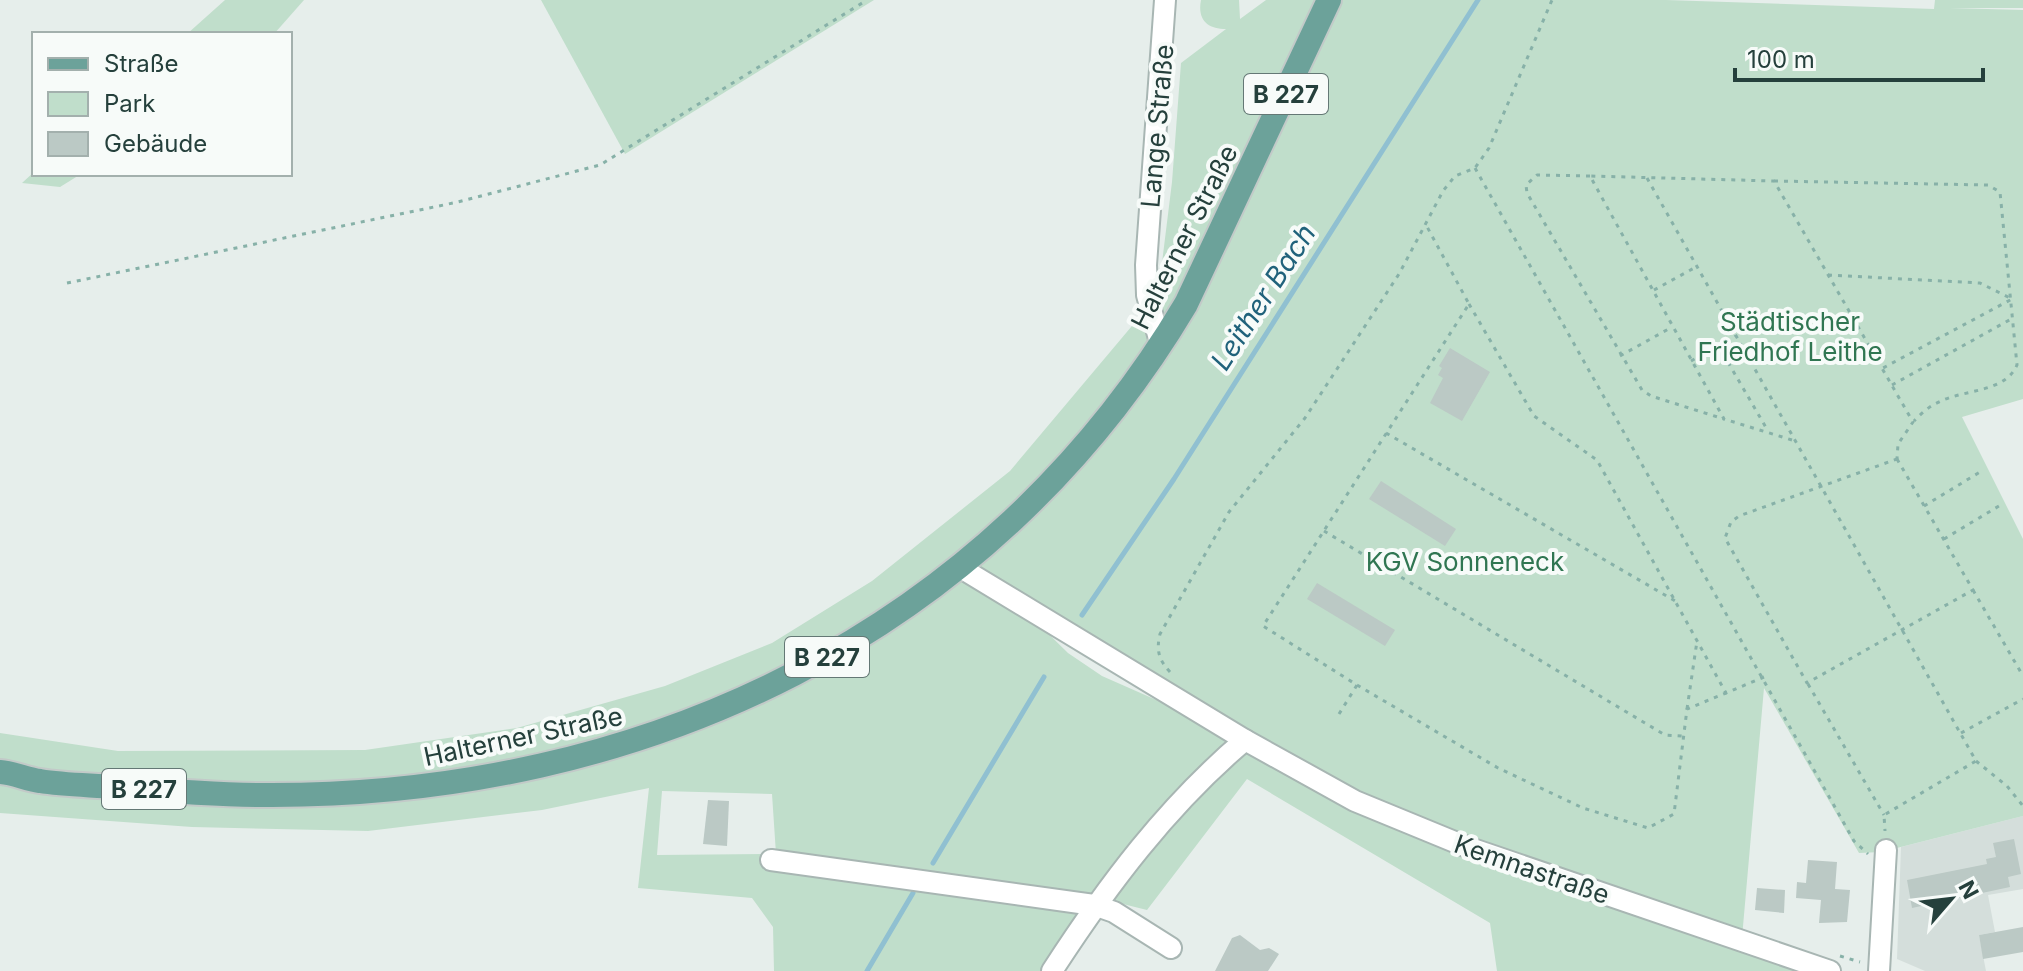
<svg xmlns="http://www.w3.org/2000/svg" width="2023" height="971" font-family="Inter,sans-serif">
<rect width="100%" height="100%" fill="#e6eeeb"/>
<polygon fill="#d4dedb" points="2023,816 2023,889 1988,895 1995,932 1979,935 1986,971 1925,971 1897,959 1901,847"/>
<g fill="#c0decb" fill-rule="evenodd">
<polygon points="225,0 304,0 274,34 187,34"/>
<polygon points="541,0 874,0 625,154"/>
<path d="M1201 0H1239L1240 19 1266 0H1324L1158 344 962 570 1016 602 1068 653 1102 676 1229 732 963 569 1158 355 1332 0H1666L1934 9 1935 0H2023V8H1950L2023 10V399L1962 417 2023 539V816L1881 852 1859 853 1764 688 1741 949 1805 971H1497L1490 923 1247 779 1147 910 1091 896 1045 971H774L773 927 752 898 638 888 649 788 542 810 368 831 192 827 0 813V733L118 751 365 750 517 728 665 686 772 643 872 581 1010 471 1158 295 1172 182 1181 63 1226 29C1208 29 1197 20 1201 0ZM662 791 772 794 776 854 657 855Z"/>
<polygon points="34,172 34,174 81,174 60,187 22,183"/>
</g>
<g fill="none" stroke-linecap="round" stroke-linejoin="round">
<g stroke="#90c0d1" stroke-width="5">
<polyline points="1082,615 1174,479 1478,0"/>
<polyline points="933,863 1044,677"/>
<polyline points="867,971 913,893"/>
</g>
</g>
<g fill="#bbc9c5">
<polygon points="1450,348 1490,372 1462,421 1430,403 1443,378 1438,375 1442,368 1439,366"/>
<polygon points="1381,481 1456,529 1445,546 1369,499"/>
<polygon points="1317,583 1395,630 1385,646 1307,599"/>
<polygon points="708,800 729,801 727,846 703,844"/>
<polygon points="2014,839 2021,874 2008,877 2010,887 1912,908 1907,880 1987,864 1986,859 1996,857 1993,843"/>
<polygon points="1808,860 1837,862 1835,889 1850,890 1847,922 1819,923 1821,900 1796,898 1797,882 1806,883"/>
<polygon points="1757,888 1785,890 1784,913 1755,910"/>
<polygon points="2023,927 2023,952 1983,959 1979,935"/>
<polygon points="1240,935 1260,950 1269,948 1279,954 1268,971 1215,971 1232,938"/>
</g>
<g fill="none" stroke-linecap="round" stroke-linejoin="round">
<defs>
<g id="minor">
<polyline points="1161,346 1147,295 1146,265 1165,0"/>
<polyline points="961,568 1245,740 1355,801 1467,847 1830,971"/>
<polyline points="771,860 1094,905 1114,912 1171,948"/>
<path d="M1052 971C1107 886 1167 806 1245 740"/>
<polyline points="1879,971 1886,850"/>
</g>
<path id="major" d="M0 772C14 773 26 779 40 781 64 785 90 785 115 787 165 791 215 795 265 795 643 797 990 634 1186 304L1329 0"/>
</defs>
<use href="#minor" stroke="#a8b6b3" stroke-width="24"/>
<use href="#major" stroke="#c2cac8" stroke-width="28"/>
<g stroke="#87b1a8" stroke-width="3" stroke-dasharray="4 6" stroke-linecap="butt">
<polyline points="1475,168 1854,841 1868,854"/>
<polyline points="1590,176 1537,175 1526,185 1527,193 1642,390 1651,396 1724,419"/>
<polyline points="1647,178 1976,761 1884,815 1885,831"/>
<path d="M1774 181 1988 185 2000 192 2017 365C2005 393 1964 389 1939 402 1929 406 1921 414 1914 421"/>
<polyline points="1828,275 1980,283 2012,299 1883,368"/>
<polyline points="67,283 458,202 600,165 867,0"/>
<polyline points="1654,290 1696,267"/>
<polyline points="1469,304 1534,416 1597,460 1726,693 1764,677"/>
<polyline points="1718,345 1768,431"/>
<polyline points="1620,356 1672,327"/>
<polyline points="1691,361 1735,336"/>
<polyline points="1892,385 2013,318"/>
<polyline points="1386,433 1677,602"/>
<polyline points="1792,440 1724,419 1590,176 1774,181 1913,422 1898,444 1897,459"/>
<polygon points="1897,459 1973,590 1807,683 1725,538 1731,522 1739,516"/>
<polyline points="1924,506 1980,472"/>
<polyline points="1324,531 1665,735 1682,736"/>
<polyline points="1944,539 1999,506"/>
<polyline points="1973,590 2023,676"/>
<path d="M1170 672C1159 660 1156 651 1160 634L1229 512 1305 418 1399 274 1443 191 1455 176 1475 168 1489 148 1552 0"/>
<polyline points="1808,684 1884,815"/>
<polyline points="1357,685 1498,768 1583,808 1648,828 1674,814 1687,709 1726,693"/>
<polyline points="1687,709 1697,641"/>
<polyline points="1339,714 1357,685 1263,626 1469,304 1425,223"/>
<polyline points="1961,733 2023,699"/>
<polyline points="1976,761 2007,786 2023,806"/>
<polyline points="1840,956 1860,962"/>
</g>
<use href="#minor" stroke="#fff" stroke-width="20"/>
<use href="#major" stroke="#6ca29a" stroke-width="24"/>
</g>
<g text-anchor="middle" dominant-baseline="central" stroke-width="8" stroke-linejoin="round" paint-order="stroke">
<g fill="#f7fbf9" stroke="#647875" stroke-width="2">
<rect x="1244" y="74" width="84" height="40" rx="6"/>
<rect x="785" y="637" width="84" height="40" rx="6"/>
<rect x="102" y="769" width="84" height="40" rx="6"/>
</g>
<g font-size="24" font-weight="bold" fill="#25403c">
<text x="1286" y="94">B 227</text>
<text x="827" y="657">B 227</text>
<text x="144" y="789">B 227</text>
</g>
<g font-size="26" fill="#25403c" stroke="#f7fbf9">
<text transform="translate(1157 126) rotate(-85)">Lange Straße</text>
<text transform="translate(1184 237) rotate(-63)">Halterner Straße</text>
<text transform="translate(523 736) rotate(-12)">Halterner Straße</text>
<text transform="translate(1532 869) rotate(19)">Kemnastraße</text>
</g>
<g font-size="26" fill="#307652" stroke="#f7fbf9">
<text x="1790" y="321">Städtischer<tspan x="1790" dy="30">Friedhof Leithe</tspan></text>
<text x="1465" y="561">KGV Sonneneck</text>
</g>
<g font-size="28" font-style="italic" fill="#20627b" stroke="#f7fbf9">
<text transform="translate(1263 297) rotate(-57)">Leither Bach</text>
</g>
</g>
<rect x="32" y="32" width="260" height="144" fill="#f7fbf9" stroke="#a3b0ad" stroke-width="2"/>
<rect x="48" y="58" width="40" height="12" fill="#6ca29a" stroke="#a3b0ad" stroke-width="2"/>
<text x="104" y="72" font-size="24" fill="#25403c">Straße</text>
<rect x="48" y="92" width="40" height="24" fill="#c0decb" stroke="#a3b0ad" stroke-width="2"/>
<text x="104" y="112" font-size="24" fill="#25403c">Park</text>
<rect x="48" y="132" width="40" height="24" fill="#bbc9c5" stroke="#a3b0ad" stroke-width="2"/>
<text x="104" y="152" font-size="24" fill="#25403c">Gebäude</text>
<g transform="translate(1951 899) rotate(62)" stroke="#f7fbf9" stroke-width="6" paint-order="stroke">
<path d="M0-6L14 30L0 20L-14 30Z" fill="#25403c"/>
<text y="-12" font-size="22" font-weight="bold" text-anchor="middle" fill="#25403c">N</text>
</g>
<path d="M1735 68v12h248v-12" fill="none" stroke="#25403c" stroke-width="4"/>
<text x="1747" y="68" font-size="24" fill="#25403c" stroke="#f7fbf9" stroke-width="6" paint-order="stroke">100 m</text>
</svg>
